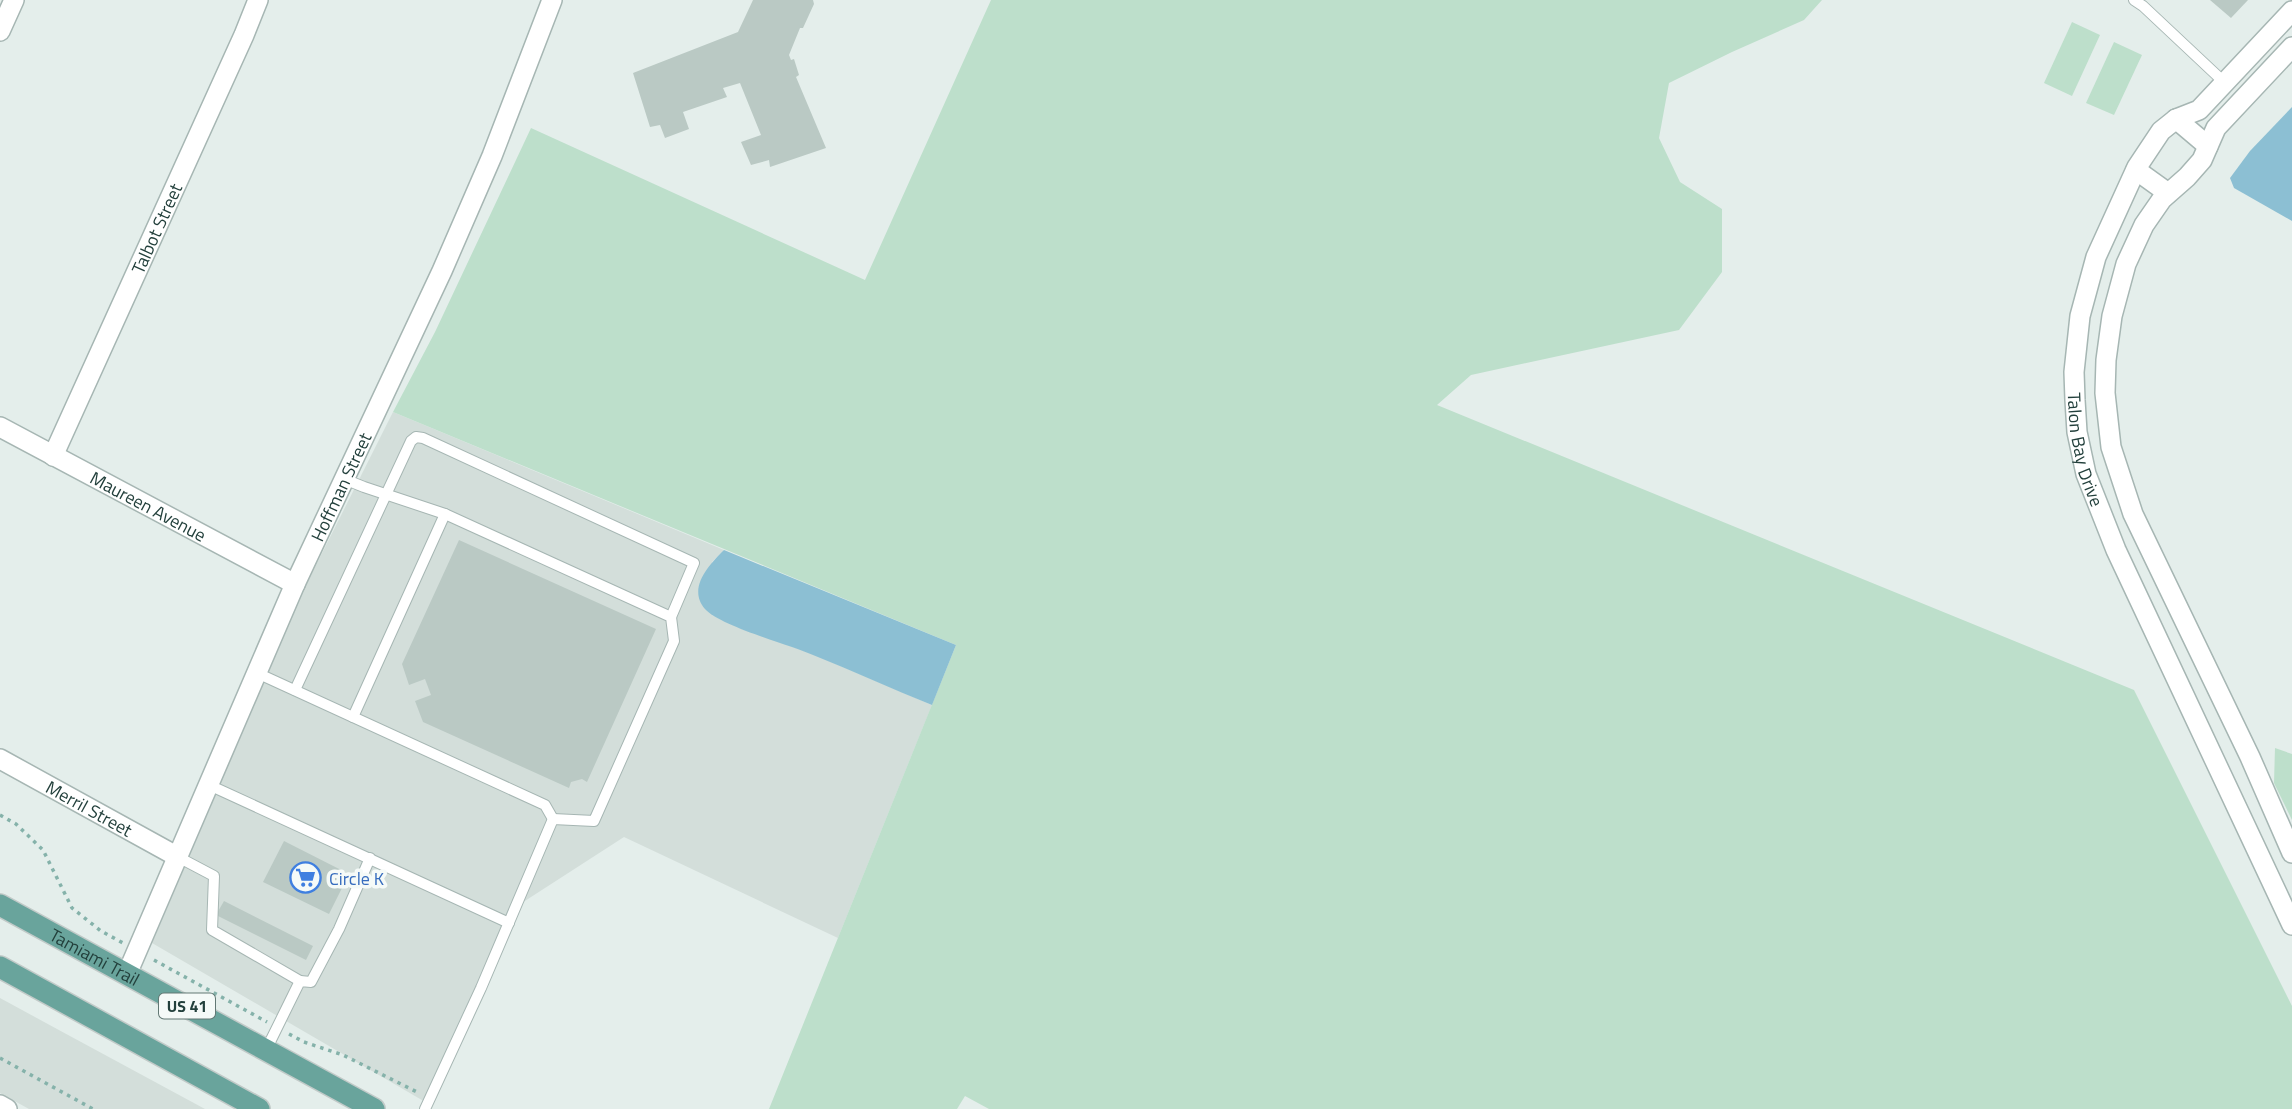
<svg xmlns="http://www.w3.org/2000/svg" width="2292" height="1109" font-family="'Titillium Web',sans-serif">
<rect width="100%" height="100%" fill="#e4eeeb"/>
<g fill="#d3deda">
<polygon points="393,412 724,550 712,562 712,615 742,629 813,654 932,705 838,938 624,837 514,908 427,1103 152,943 304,589"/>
<polygon points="0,998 57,1029 205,1109 29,1109 0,1093"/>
</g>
<g fill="#bddfcb">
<polygon points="991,0 1822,0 1804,20 1732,52 1669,83 1659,138 1680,182 1722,209 1722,272 1679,330 1471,375 1437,405 2134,690 2292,1006 2292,1109 989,1109 965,1096 957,1109 769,1109 956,645 393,412 435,332 531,128 865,280"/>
<polygon points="2072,22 2100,35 2072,96 2044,83"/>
<polygon points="2114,42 2142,55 2114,115 2086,103"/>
<polygon points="2275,748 2292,754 2292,820 2274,783"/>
</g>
<g fill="#8cbfd3">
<polygon points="2292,107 2292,221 2234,188 2230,178 2250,151"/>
<path d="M724 550 956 645 932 705C892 689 853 671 813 655 790 645 720 626 705 609 687 588 709 565 724 550Z"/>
</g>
<g fill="#bac9c4">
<polygon points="753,0 813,0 814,4 803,28 800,28 789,55 791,60 794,59 799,75 796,77 826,148 770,167 769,160 751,165 741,142 761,135 740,83 723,88 727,97 683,112 689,129 665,138 660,125 650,127 633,73 738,32"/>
<polygon points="2210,0 2248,0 2231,18"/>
<polygon points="459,540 656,629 587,782 582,779 571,782 569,788 423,722 415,701 431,695 425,679 409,685 402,664"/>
<polygon points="284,841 349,874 329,914 263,882"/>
<polygon points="224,901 313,946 306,960 216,915"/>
</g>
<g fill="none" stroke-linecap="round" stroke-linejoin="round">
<defs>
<g id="lane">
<polyline points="2134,0 2143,6 2225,83"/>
<polyline points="344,479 364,487 445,514 671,617 674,641 594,821 553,819 481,988 425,1109"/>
<polyline points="257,673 545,805 553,819"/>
<polyline points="295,690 411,441 416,437 423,438 694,563 671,617"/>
<polyline points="353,717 445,514"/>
<polyline points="209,785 509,923"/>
<polyline points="178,857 214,876 212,930 300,981"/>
<polyline points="266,1050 300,981 311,982 339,929 370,858"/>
</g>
<g id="street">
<path id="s1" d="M2292 11 2199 110 2176 119 2161 131 2137 167 2096 257 2080 316 2074 372 2075 400 2077 432 2086 474 2116 550 2292 925"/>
<polyline points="0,31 14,0"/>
<polyline points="2292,47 2216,128 2202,160 2187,177 2162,199 2144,225 2126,264 2112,316 2106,360 2105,393 2111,447 2133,514 2250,757 2292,853"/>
<polyline points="2176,119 2208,146"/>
<polyline points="2136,170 2168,193"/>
<path id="s2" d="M0 427 295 584"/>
<path id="s3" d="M53 456 244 35 258 0"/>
<path id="s4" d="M0 759 178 857"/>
<path id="s5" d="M127 974 295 584 442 271 492 156 552 0"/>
<polyline points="0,1105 7,1109"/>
</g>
<g id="primary">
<path id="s6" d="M0 905 374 1109"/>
<polyline points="0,967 259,1109"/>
</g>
</defs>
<use href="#lane" stroke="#a6b6b3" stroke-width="12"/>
<use href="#street" stroke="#a6b6b3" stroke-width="22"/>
<use href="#primary" stroke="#c1cac8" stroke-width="24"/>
<g stroke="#85b2aa" stroke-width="3.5" stroke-dasharray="3.5 5" stroke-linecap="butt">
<polyline points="0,815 16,824 43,850 72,908 101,931 123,943"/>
<polyline points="154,960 267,1022"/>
<polyline points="289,1034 304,1042 343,1055 419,1093"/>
<polyline points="0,1058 93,1109"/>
</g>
<use href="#lane" stroke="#fff" stroke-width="10"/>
<use href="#street" stroke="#fff" stroke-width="19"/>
<use href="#primary" stroke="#69a49c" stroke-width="21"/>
</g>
<defs>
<symbol id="supermarket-ring" viewBox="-11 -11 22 22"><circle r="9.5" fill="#f5faf8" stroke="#3f7fe0" stroke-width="1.5"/><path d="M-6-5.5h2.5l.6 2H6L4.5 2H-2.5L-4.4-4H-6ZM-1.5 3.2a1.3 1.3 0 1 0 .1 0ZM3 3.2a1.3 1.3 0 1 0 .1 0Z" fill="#3f7fe0"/></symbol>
</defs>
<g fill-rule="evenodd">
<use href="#supermarket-ring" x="288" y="860" width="35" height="35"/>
</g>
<g text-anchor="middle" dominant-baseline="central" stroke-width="7" stroke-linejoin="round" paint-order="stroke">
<rect fill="#f5faf8" stroke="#627874" stroke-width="2" x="159" y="993.5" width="56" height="25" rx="5"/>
<g font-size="16" font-weight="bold" fill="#23403c">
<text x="187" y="1006">US 41</text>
</g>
<g font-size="18" fill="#23403c" stroke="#f5faf8">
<text stroke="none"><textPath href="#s3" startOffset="250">Talbot Street</textPath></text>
<text stroke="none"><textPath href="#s1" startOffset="518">Talon Bay Drive</textPath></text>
<text stroke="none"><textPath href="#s5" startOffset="532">Hoffman Street</textPath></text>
<text stroke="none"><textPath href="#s2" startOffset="168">Maureen Avenue</textPath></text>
<text stroke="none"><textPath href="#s4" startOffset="102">Merril Street</textPath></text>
<text stroke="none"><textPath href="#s6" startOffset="108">Tamiami Trail</textPath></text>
</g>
<g font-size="18" fill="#366cbe" stroke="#f5faf8" text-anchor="start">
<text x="329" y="878">Circle K</text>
</g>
</g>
</svg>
